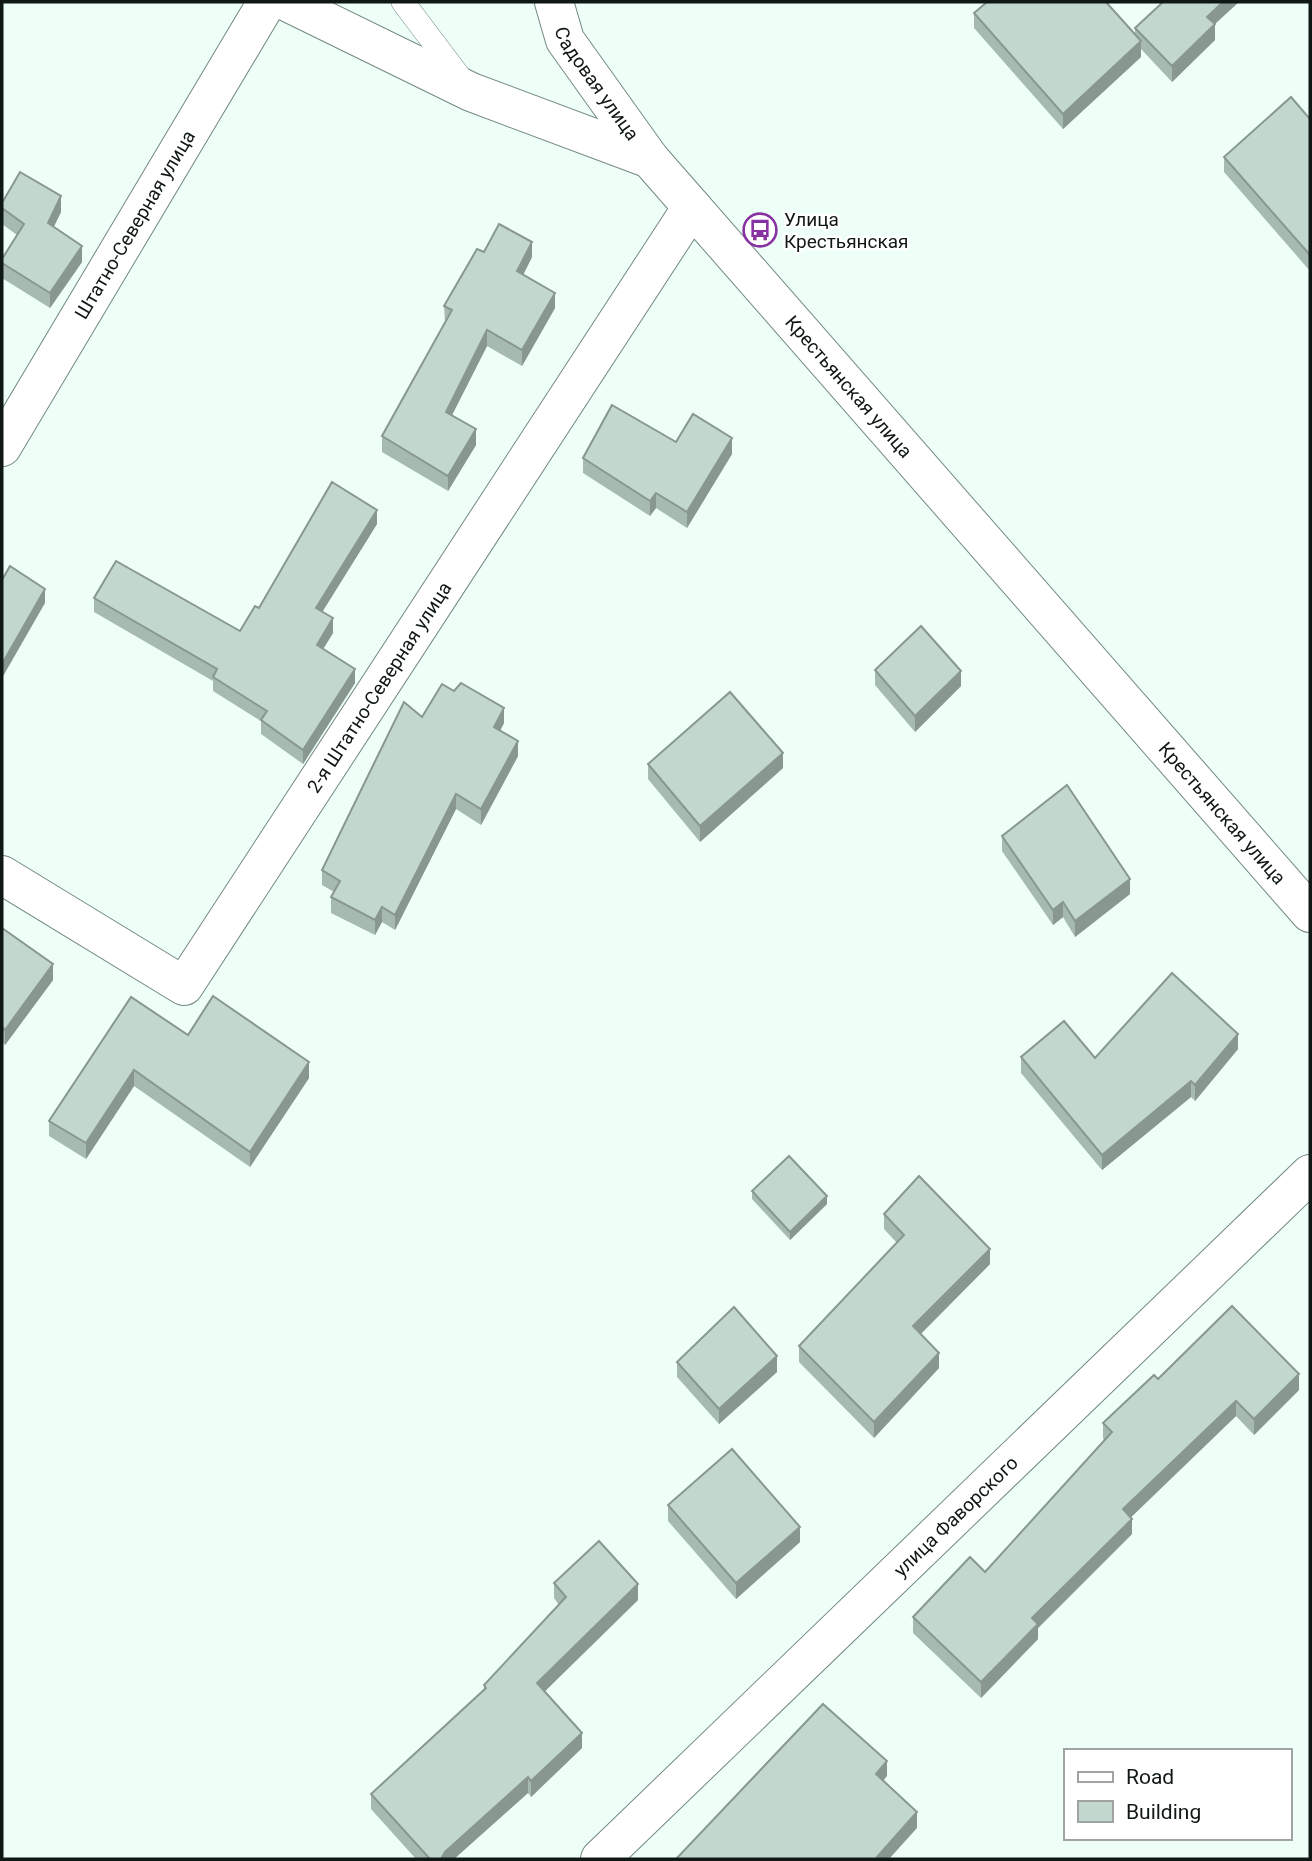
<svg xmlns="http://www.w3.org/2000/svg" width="1312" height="1861" font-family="Roboto,sans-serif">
<rect width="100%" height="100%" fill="#edfff7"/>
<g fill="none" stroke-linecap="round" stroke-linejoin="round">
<defs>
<polyline id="lane" points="403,2 464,83"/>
<g id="street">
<polyline points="287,2 471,92 650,159"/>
<path id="s1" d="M2 447 267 2"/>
<path id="s2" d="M2 875 184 986 692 207"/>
</g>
<g id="secondary">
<path id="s3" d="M554 2 565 40 650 159 1310 913"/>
<path id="s4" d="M600 1859 1310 1174"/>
</g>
</defs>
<use href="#lane" stroke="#748980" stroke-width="24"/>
<use href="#street" stroke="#748980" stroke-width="40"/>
<use href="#secondary" stroke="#748980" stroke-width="40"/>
<use href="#lane" stroke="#fff" stroke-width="23"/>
<use href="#street" stroke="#fff" stroke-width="38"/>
<use href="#secondary" stroke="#fff" stroke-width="38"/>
</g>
<g fill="#a7bab1">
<polygon points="974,13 1135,35 1135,28 1215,24 1215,40 1172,82 1141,49 1141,57 1063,129 974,28"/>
<polygon points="1310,119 1310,271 1224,172 1224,157"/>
<polygon points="2,203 61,212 53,227 82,262 50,308 2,278 2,259 17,235 2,224"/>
<polygon points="484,252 532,257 523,275 555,308 522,366 487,346 452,415 476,445 448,491 382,452 382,436 445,322 444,306"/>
<polygon points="676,442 732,454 687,528 656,508 650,516 583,473 583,458"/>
<polygon points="377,524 322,612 333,633 323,649 355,683 303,764 261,734 261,721 213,691 213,681 94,612 94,598 240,631 259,608"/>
<polygon points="875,670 961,686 915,732 875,685"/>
<polygon points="422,717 504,723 500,731 518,756 481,825 456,809 395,930 382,922 375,935 331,913 331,897 334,892 322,885 322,870"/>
<polygon points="648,764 783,768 700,842 648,779"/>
<polygon points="1002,836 1130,894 1075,937 1063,917 1053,925 1002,851"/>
<polygon points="1310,862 1310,880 1309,878 1309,863"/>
<polygon points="2,928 53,980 5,1045 2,1042"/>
<polygon points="188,1035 309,1078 250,1167 134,1086 86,1159 49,1136 49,1121"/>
<polygon points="1238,1049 1195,1101 1191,1097 1102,1170 1021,1073 1021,1057 1095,1058"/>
<polygon points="752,1191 827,1204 790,1240 752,1199"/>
<polygon points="884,1214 990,1264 920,1334 939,1368 874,1438 799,1362 799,1346 897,1243 884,1229"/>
<polygon points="677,1362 777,1372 719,1424 677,1377"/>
<polygon points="1158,1379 1299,1390 1254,1435 1236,1416 1131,1517 1132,1534 1038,1628 1038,1639 981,1698 913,1633 913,1617 985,1572 1104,1440 1103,1438 1103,1423"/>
<polygon points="668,1505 800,1542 736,1599 668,1521"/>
<polygon points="554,1583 638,1600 545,1691 582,1748 531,1797 528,1793 454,1859 416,1859 371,1809 371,1794 484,1690 484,1685 559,1605 554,1598"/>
</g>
<g fill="#889790">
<polygon points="1223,2 1239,2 1215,24 1215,40 1172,82 1172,66 1207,17"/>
<polygon points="1141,41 1141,57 1063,129 1063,114"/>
<polygon points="61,196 61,212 48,239 48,223"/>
<polygon points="532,242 532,257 517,287 517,271"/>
<polygon points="82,246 82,262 50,308 50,293"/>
<polygon points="555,293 555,308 522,366 522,350"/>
<polygon points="487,330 487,346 446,427 446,412"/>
<polygon points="476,429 476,445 448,491 448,476"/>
<polygon points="732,438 732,454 687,528 687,512"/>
<polygon points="656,493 656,508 650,516 650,501"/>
<polygon points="377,510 377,524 316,622 316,608"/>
<polygon points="45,589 45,603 2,678 2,664"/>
<polygon points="333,618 333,633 317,659 317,645"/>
<polygon points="355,669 355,683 303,764 303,750"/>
<polygon points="961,671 961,686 915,732 915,716"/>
<polygon points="504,708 504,723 494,742 494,727"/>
<polygon points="518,741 518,756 481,825 481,809"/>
<polygon points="783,753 783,768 700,842 700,826"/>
<polygon points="456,794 456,809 395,930 395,915"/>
<polygon points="1130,879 1130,894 1075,937 1075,921"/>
<polygon points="1063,902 1063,917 1053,925 1053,910"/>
<polygon points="382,907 382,922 375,935 375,920"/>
<polygon points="53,964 53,980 5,1045 5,1030"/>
<polygon points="1238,1034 1238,1049 1195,1101 1195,1085"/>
<polygon points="309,1062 309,1078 250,1167 250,1152"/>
<polygon points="134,1070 134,1086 86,1159 86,1143"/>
<polygon points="1191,1081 1191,1097 1102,1170 1102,1155"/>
<polygon points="827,1196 827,1204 790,1240 790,1232"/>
<polygon points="990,1249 990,1264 913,1342 913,1326"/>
<polygon points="939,1353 939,1368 874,1438 874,1422"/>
<polygon points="777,1356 777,1372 719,1424 719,1409"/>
<polygon points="1299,1374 1299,1390 1254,1435 1254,1419"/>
<polygon points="1236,1401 1236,1416 1123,1525 1123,1509"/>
<polygon points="1132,1519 1132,1534 1038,1628 1038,1639 981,1698 981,1682 1032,1618"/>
<polygon points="800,1527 800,1542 736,1599 736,1583"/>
<polygon points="638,1584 638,1600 537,1699 537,1683"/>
<polygon points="582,1733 582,1748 531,1797 531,1781"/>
<polygon points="887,1761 887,1776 876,1790 876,1774"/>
<polygon points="528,1777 528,1793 454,1859 441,1859 445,1852"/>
<polygon points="917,1812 917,1828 889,1859 877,1859 877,1857"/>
</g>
<g fill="#c2d8ce" stroke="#889790" stroke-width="2">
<polygon points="987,2 1106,2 1141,41 1063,114 974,13"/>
<polygon points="1163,2 1223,2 1207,17 1215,24 1172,66 1135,28"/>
<polygon points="1291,97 1310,119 1310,255 1224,157"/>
<polygon points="20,172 61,196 48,223 82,246 50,293 2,263 2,259 24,224 2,208 2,203"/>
<polygon points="499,224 532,242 517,271 555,293 522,350 487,330 446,412 476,429 448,476 382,436 452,310 444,306 477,249 484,252"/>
<polygon points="612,405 676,442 693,414 732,438 687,512 656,493 650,501 583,458"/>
<polygon points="332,482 377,510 316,608 333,618 317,645 355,669 303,750 261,720 267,711 213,677 217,669 94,598 116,561 240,631 255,606 259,608"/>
<polygon points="10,566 45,589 2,664 2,580"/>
<polygon points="921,626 961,671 915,716 875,670"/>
<polygon points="461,683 504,708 494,727 518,741 481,809 456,794 395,915 382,907 375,920 331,897 340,881 322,870 404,702 422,717 442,684 454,691"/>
<polygon points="730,692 783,753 700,826 648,764"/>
<polygon points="1067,785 1130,879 1075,921 1063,902 1053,910 1002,836"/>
<polygon points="2,928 53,964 5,1030 2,1027"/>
<polygon points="1172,973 1238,1034 1195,1085 1191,1081 1102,1155 1021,1057 1064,1021 1095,1058"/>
<polygon points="213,996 309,1062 250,1152 134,1070 86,1143 49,1121 131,997 188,1035"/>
<polygon points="789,1156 827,1196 790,1232 752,1191"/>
<polygon points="919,1176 990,1249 913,1326 939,1353 874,1422 799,1346 904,1235 884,1214"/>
<polygon points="1232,1306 1299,1374 1254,1419 1236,1401 1123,1509 1132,1519 1032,1618 1038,1624 981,1682 913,1617 970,1557 985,1572 1112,1432 1103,1423 1154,1375 1158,1379"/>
<polygon points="734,1307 777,1356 719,1409 677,1362"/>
<polygon points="732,1449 800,1527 736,1583 668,1505"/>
<polygon points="599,1541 638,1584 537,1683 582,1733 531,1781 528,1777 445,1852 441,1859 430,1859 371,1794 486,1688 484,1685 566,1597 554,1583"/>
<polygon points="823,1704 887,1761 876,1774 917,1812 877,1857 879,1859 676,1859"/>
</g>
<defs>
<symbol id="bus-ring" viewBox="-11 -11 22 22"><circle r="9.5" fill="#fff" stroke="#8732a0" stroke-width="1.5"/><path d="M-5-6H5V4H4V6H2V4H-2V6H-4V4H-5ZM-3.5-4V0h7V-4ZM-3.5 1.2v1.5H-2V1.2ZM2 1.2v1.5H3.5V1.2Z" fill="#8732a0"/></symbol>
</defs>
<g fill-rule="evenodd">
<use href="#bus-ring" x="741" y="211" width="38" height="38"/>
</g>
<g text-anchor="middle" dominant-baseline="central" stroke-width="5" stroke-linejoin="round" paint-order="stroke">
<g font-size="19" fill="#101815" stroke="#fff">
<text stroke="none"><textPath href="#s3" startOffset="93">Садовая улица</textPath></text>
<text stroke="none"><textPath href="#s1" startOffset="259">Штатно-Северная улица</textPath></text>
<text stroke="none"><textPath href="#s3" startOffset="488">Крестьянская улица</textPath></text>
<text stroke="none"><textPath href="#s2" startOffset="570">2-я Штатно-Северная улица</textPath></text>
<text stroke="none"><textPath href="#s3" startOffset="1055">Крестьянская улица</textPath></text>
<text stroke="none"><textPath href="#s4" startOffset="494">улица Фаворского</textPath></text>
</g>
<g font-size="19" fill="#101815" stroke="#fff" text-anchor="start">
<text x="784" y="219">Улица<tspan x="784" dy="22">Крестьянская</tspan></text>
</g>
</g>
<rect width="1312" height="1861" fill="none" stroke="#101815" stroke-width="7"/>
<rect x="1064" y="1749" width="228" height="91" fill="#ffffff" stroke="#9fa3a1" stroke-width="2"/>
<rect x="1078" y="1772" width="35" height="10" fill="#ffffff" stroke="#9fa3a1" stroke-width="2"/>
<text x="1126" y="1784" font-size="21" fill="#101815">Road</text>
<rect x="1078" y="1801" width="35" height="21" fill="#c2d8ce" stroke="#9fa3a1" stroke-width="2"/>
<text x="1126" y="1819" font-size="21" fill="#101815">Building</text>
</svg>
